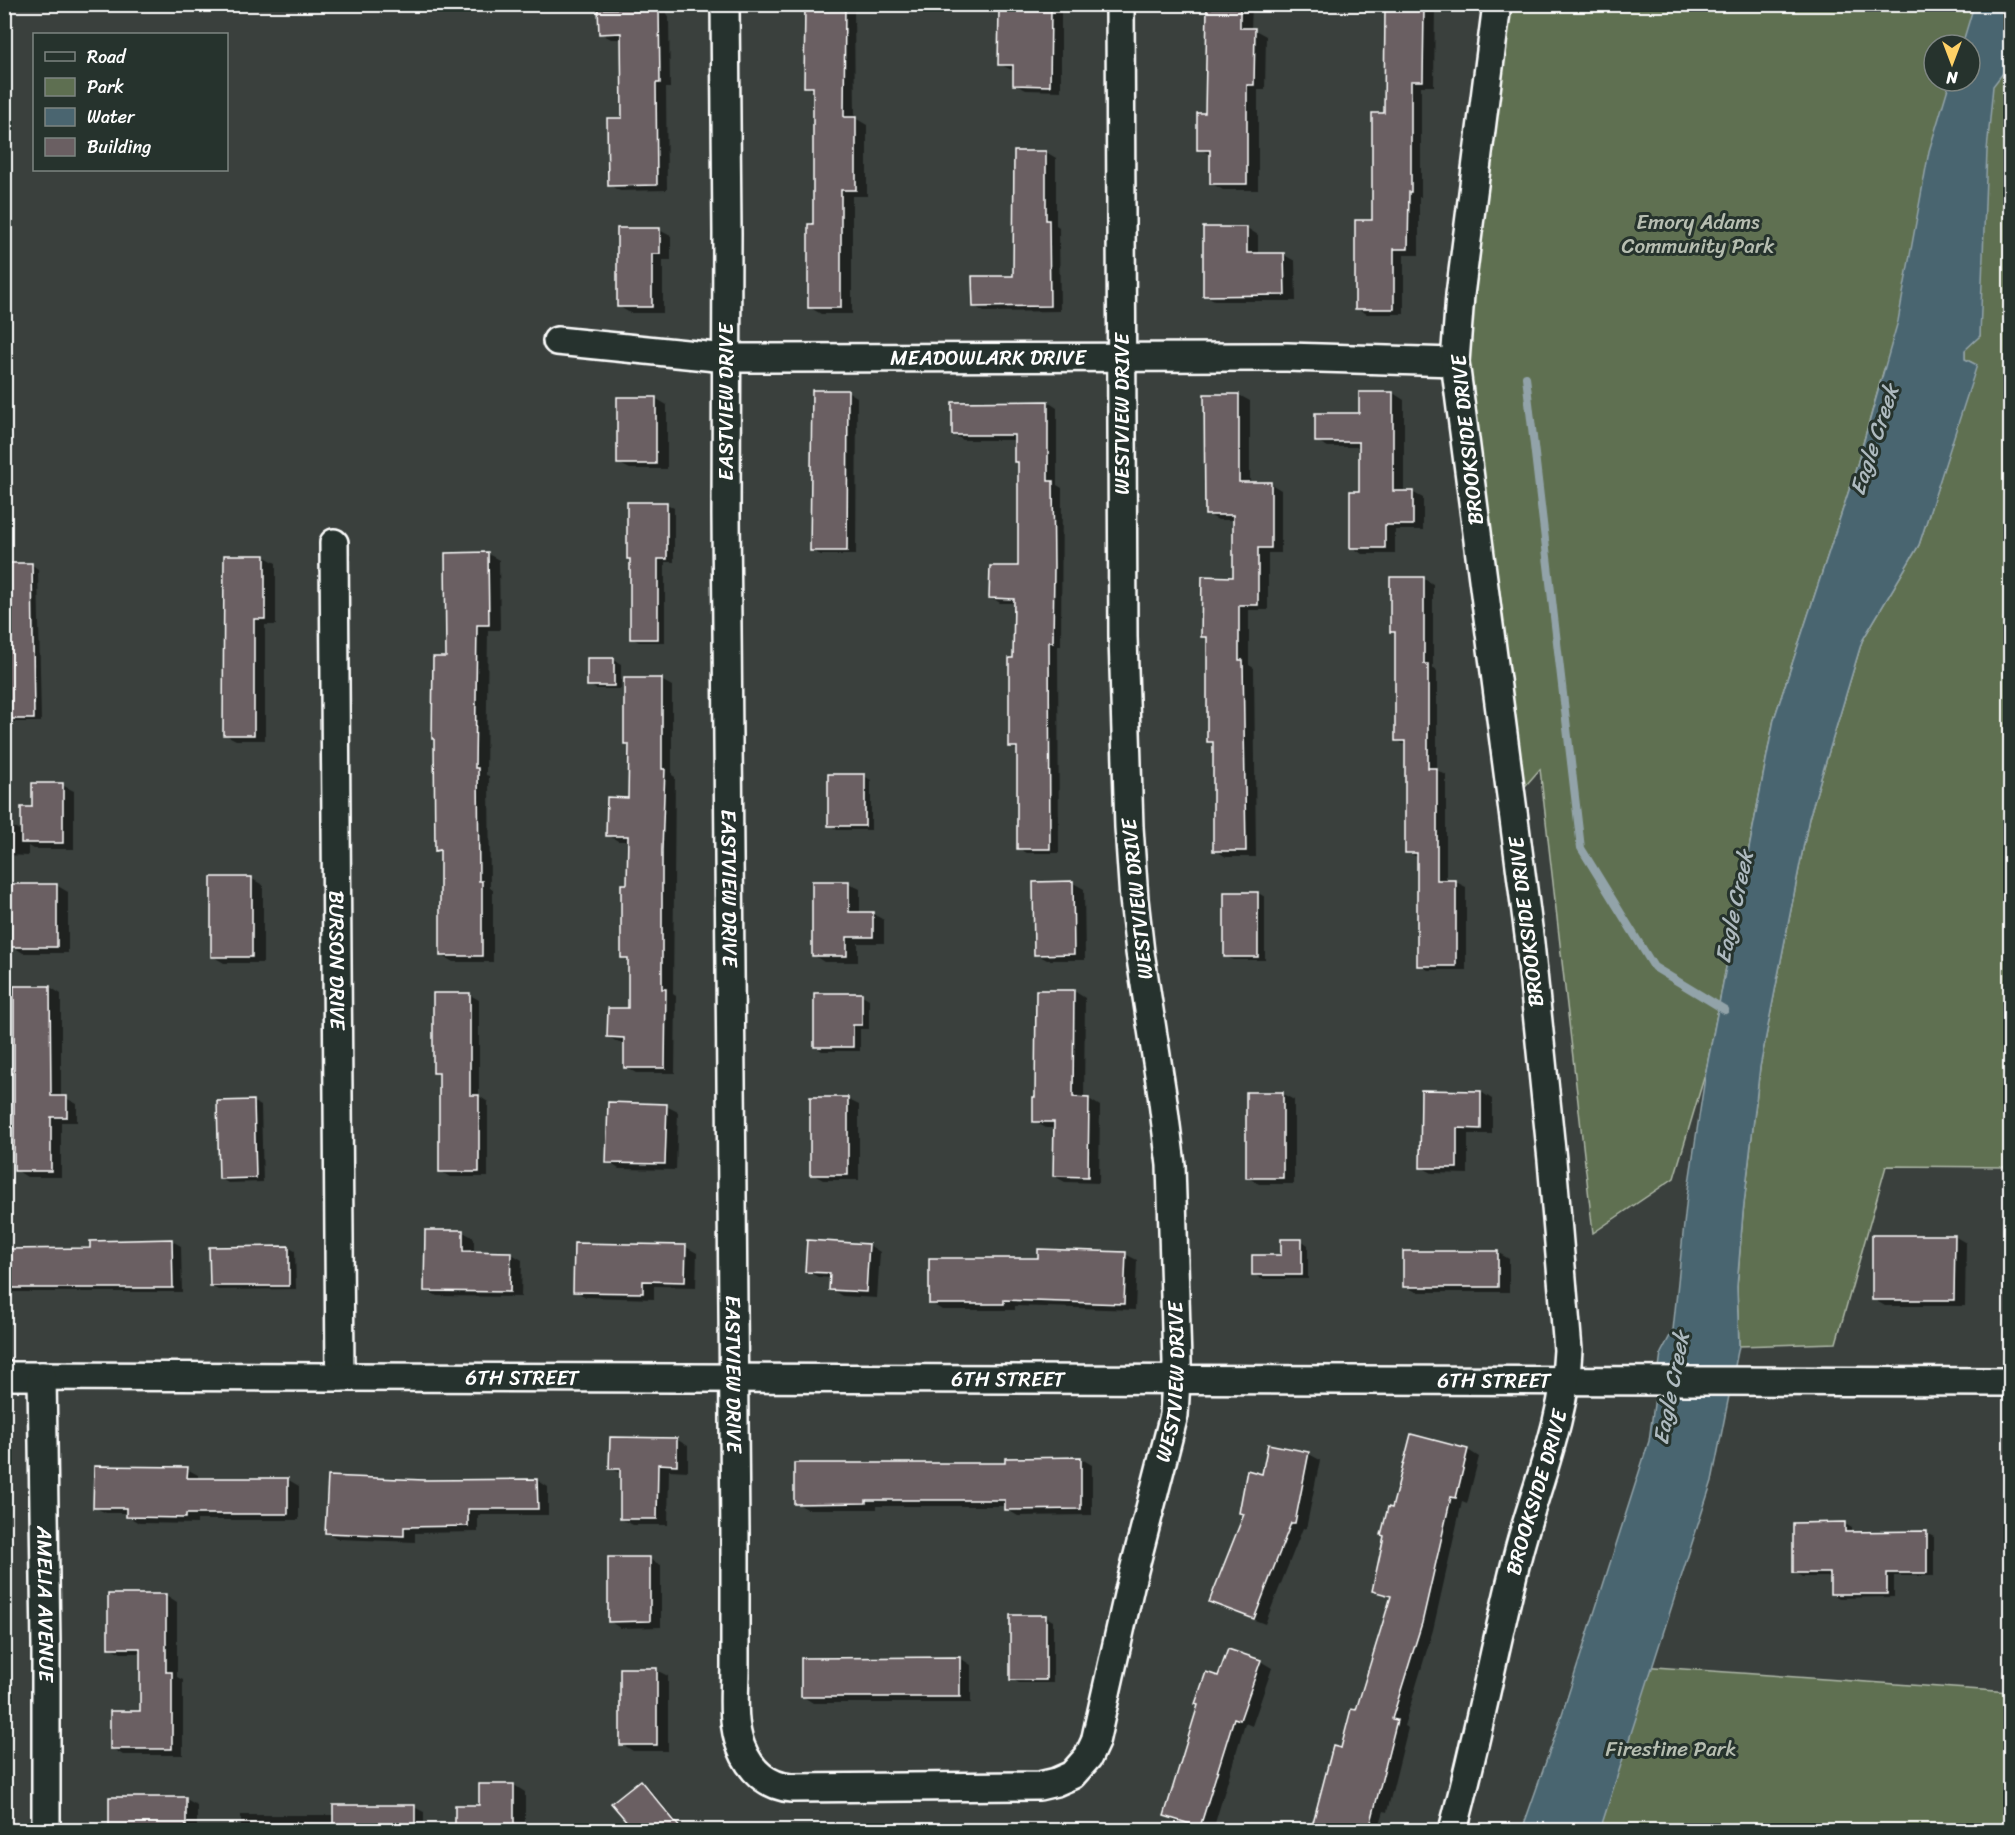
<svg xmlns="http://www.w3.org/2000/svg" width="2015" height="1835" font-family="Sriracha,sans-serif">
<rect width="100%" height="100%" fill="#3a403d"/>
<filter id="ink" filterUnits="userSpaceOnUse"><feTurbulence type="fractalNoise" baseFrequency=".0167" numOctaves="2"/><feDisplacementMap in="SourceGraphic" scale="12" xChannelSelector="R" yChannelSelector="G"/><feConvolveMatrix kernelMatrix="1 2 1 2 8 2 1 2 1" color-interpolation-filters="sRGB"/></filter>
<g filter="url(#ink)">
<g fill="#5e6f51" stroke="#aeb7a8" stroke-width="1.5" fill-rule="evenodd">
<path d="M1497 5H2010V1167L1886 1166 1836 1343 1739 1346 1737 1287 1743 1213 1760 1067 1809 818 1862 641 1919 545 1976 365 1965 359V349L1980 336 1981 258 1884 369 1855 472 1774 719 1706 1071 1674 1178 1593 1233 1540 769 1512 801 1455 362ZM1934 45H1970V81H1934Z"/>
<polygon points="1612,1664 2010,1692 2010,1830 1560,1830"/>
</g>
<polygon fill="#4a6570" stroke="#92a3a9" stroke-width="1.5" points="1974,5 2010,5 2010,41 2006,47 2010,56 2010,64 1993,86 1987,151 1980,336 1965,350 1965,359 1977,365 1919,545 1862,641 1809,818 1760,1067 1743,1213 1737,1287 1739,1346 1712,1481 1600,1830 1522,1830 1556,1733 1649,1441 1661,1353 1673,1330 1687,1196 1706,1071 1774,719 1855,472 1898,321 1929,151 1950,81 1970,81 1970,45 1962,45"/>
<g fill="#0007">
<polygon points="618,4 666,4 666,14 669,16 670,88 666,88 667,190 620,191 609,185 623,119 622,39 611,39 600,33 618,10"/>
<polygon points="806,4 854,4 855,118 867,125 867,196 852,196 852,314 821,314 809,307 814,226 814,91 806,86"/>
<polygon points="1011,4 1061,4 1061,91 1026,90 1014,84 1014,71 999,64"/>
<polygon points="1209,4 1252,4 1251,30 1255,30 1266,36 1265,90 1258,90 1258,190 1223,190 1212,184 1212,155 1199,149 1206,115"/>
<polygon points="1394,4 1435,4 1434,86 1421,86 1421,197 1419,197 1419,255 1404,255 1404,314 1367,314 1356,308 1373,222 1385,115"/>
<polygon points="1046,152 1056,158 1056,225 1059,227 1060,311 984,312 974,306 1015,277"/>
<polygon points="1247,228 1258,235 1258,255 1284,255 1295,261 1296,301 1216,301 1205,295"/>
<polygon points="659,230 671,236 671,260 663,260 663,313 630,313 618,306"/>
<polygon points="847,391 857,397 856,555 821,555 811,550"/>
<polygon points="1393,393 1404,400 1404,492 1412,492 1423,498 1423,530 1395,530 1395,554 1362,554 1352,547 1361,492 1361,447 1328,447 1317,441"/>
<polygon points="1239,395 1250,401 1250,484 1271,484 1281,490 1281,553 1268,553 1268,610 1249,610 1249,665 1254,668 1256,857 1226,857 1215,850 1215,744 1209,741 1209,639 1203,636 1235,578 1235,520 1218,520 1207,514"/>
<polygon points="655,398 667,405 667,469 630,469 618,463"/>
<polygon points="1048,402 1057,408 1057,485 1062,488 1061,646 1058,646 1059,853 1027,853 1018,848 1018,751 1011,746 1016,603 1000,603 991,597 1020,568 1020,464 1016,461 1016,440 963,440 954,435"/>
<polygon points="667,504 674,508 674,562 665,562 665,642 639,642 631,638 631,559"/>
<polygon points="488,554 499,560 500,630 488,630 486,775 489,776 490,888 493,889 493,962 453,962 441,955 441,852 437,850 447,659"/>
<polygon points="265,557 276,563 276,625 265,625 265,740 236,740 224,734"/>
<polygon points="31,564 38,569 41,722 4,722 4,565"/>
<polygon points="1424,579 1433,584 1433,668 1437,671 1437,770 1446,775 1446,882 1456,882 1466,887 1466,970 1428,970 1419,965 1419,858 1407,852 1407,746 1396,740 1396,634 1391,631"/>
<polygon points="589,660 614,660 621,664 621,689 596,689 589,685"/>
<polygon points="661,680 672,686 672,775 675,777 673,994 676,996 675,1073 636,1073 625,1067 626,1043 619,1043 609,1037 629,1010 630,962 622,958 628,885 629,841 618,841 608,835 629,799 630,746 625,743"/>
<polygon points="864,776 871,780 871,830 837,830 830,825"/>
<polygon points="62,785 74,791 74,849 33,849 28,846 28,856 4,855 4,828 16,828 22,832 33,809"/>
<polygon points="252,879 263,885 263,963 224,963 212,956"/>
<polygon points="848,883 860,889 860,914 873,914 884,920 884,943 858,943 858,962 824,962 813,955"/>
<polygon points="1073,883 1084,889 1085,960 1047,960 1036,954"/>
<polygon points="56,885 68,892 68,953 23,953 12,946"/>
<polygon points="1258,893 1265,897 1265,960 1233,960 1225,956"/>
<polygon points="50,987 61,994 61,1098 66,1098 77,1104 77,1122 61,1122 61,1177 27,1177 16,1170"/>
<polygon points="1074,991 1085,998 1084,1099 1089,1099 1100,1106 1099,1183 1065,1182 1054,1176 1055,1128 1046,1128 1034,1121 1037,1098"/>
<polygon points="470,995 479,1000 479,1096 488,1102 488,1177 450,1177 440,1171 440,1075 434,1072"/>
<polygon points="862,995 869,999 869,1029 860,1029 860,1051 822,1051 815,1046"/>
<polygon points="1481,1092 1492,1099 1492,1134 1468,1134 1468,1174 1432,1173 1421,1167"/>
<polygon points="1283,1094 1294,1100 1294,1184 1259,1184 1247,1177"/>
<polygon points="847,1099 859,1105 859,1180 823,1180 812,1174"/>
<polygon points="254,1102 261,1106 263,1182 228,1183 220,1178"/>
<polygon points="666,1106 678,1112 676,1170 619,1169 608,1162"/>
<polygon points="463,1232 474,1238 474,1253 510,1253 522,1260 521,1297 437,1296 426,1290"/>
<polygon points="1954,1236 1966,1243 1965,1306 1885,1306 1873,1299"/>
<polygon points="1301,1240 1308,1245 1308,1279 1261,1279 1254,1274 1283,1256"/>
<polygon points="172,1241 181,1246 182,1292 4,1292 4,1250 91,1249"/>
<polygon points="869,1245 880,1252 877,1298 842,1296 831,1289 831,1278 818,1277 807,1271"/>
<polygon points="288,1247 295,1251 296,1289 218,1290 211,1286"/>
<polygon points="686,1247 697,1253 696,1287 654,1286 654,1299 586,1297 575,1291"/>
<polygon points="1497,1252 1509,1259 1509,1292 1416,1292 1405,1286"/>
<polygon points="1125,1254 1137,1260 1135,1310 1015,1306 1015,1310 942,1310 931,1303"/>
<polygon points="1412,1436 1468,1450 1479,1457 1467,1504 1462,1502 1433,1630 1404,1726 1408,1728 1387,1812 1384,1811 1378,1830 1307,1830 1309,1823 1314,1824 1357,1712 1392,1598 1374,1590"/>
<polygon points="676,1439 688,1446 688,1471 669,1470 668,1525 633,1525 621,1519 621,1474 611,1468"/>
<polygon points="1309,1454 1320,1460 1306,1529 1303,1528 1265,1624 1223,1608 1211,1602 1263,1475"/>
<polygon points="1080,1458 1092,1465 1092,1515 1018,1516 1006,1509 1006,1506 877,1506 877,1509 807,1509 796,1503 1006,1465"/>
<polygon points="187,1469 198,1475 198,1479 287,1479 299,1486 299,1520 197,1520 197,1524 139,1523 127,1516 127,1513 106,1513 94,1507"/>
<polygon points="537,1480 548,1487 548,1515 478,1515 478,1532 415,1533 415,1542 338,1539 327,1532 424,1481"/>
<polygon points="1845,1524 1852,1528 1852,1533 1926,1533 1934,1537 1934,1576 1894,1576 1894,1597 1839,1598 1831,1593 1831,1577 1802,1577 1795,1572"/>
<polygon points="649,1559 661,1565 661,1627 620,1628 609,1621"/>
<polygon points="166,1595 177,1602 177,1677 183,1680 183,1755 123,1755 111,1748 142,1712 142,1653 121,1653 109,1647"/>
<polygon points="1046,1617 1053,1621 1053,1683 1019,1683 1012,1679"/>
<polygon points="960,1658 971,1665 971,1703 813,1703 802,1696"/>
<polygon points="1260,1661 1272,1668 1252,1726 1245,1723 1213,1830 1205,1830 1177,1822 1166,1816 1219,1678"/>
<polygon points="656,1670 668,1676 668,1751 633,1751 622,1744"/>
<polygon points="640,1782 647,1786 683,1829 636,1830 614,1803"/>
<polygon points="514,1785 525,1792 525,1830 457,1830 457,1807 481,1807"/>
<polygon points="110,1799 186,1799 197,1805 197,1830 110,1830"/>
<polygon points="414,1807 424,1812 424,1830 241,1830 241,1815 334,1815"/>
</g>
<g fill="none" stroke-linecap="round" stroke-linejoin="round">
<polyline stroke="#92a3a9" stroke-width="8" points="1526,377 1581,848 1654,967 1725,1010"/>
</g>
<g fill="#6a5f62" stroke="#fff" stroke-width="1.5">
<polygon points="805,4 845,4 844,117 856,117 856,190 841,190 841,308 808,308 808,224 813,224 813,87 804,87"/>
<polygon points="659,8 660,83 656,83 657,185 608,186 607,118 622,118 621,33 599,34 598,9"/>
<polygon points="1207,8 1240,8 1240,28 1255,28 1254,85 1247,85 1247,184 1210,184 1210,150 1197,150 1197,113 1205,113"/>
<polygon points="1385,8 1424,8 1423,81 1411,81 1411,192 1409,192 1408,249 1394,249 1394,309 1355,309 1355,220 1372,220 1372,113 1384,113"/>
<polygon points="999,10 1051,10 1050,86 1013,85 1013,65 998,65"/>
<polygon points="1014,151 1046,151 1046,220 1049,220 1050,306 973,307 972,276 1013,276"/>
<polygon points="1203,227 1247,227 1247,253 1284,253 1285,295 1203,296"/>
<polygon points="617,228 660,228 660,254 652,254 652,307 617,307"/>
<polygon points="812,390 848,390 847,551 810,551"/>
<polygon points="1359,392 1393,392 1393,491 1413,491 1413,525 1385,525 1385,548 1350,548 1350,491 1359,491 1359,442 1315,442 1315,413 1359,413"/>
<polygon points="1204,394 1239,394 1239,482 1271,482 1271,548 1258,548 1258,605 1239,605 1239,660 1243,660 1246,851 1213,851 1213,742 1207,742 1207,637 1201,637 1202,576 1233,577 1233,515 1205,515"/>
<rect x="617" y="397" width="39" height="67"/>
<polygon points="1048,401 1048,481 1053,481 1054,567 1053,642 1049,642 1050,849 1017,849 1017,747 1009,747 1009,658 1013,658 1014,599 989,598 990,566 1018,566 1018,462 1014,462 1014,435 952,435 952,402"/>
<polygon points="627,502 667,502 667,559 658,559 658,639 630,639 630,559 627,559"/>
<polygon points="488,552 489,625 477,625 475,768 478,768 479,881 482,881 482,956 440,956 440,850 435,851 434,739 432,739 433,657 446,657 445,553"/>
<polygon points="224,555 265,555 265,619 254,619 254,735 223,735"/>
<polygon points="4,563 32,563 34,719 4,719"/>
<polygon points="1390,577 1424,577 1424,664 1428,664 1428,768 1437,768 1437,880 1456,880 1456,966 1417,966 1417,853 1405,853 1405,741 1395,741 1395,632 1390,632"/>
<rect x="587" y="658" width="27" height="28"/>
<polygon points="624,678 662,678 662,769 665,769 662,850 662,989 666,989 665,1068 624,1068 624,1038 607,1037 608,1008 628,1008 628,958 621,958 621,884 627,884 628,836 606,836 607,797 628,798 629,744 624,744"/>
<rect x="828" y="774" width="37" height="52"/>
<polygon points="32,783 63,783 63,843 21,843 21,807 32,807"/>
<rect x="211" y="877" width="41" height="80"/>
<polygon points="812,881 849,881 849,912 873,912 873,937 847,937 847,956 812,956"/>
<polygon points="1073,881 1074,954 1034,955 1033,882"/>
<rect x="10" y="884" width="47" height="63"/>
<rect x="1224" y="892" width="34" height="65"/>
<polygon points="14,986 50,986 51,1096 67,1096 67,1117 51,1117 51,1171 14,1171"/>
<polygon points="1036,990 1074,990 1073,1097 1089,1098 1088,1177 1053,1176 1054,1122 1033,1122 1033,1097 1035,1097"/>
<polygon points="433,993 470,993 470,1095 479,1095 479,1172 439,1172 439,1073 433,1073"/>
<polygon points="814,993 862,993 862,1025 853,1025 853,1047 814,1047"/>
<polygon points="1421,1090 1481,1091 1481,1129 1457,1128 1457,1168 1420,1168"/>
<rect x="1246" y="1092" width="37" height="86"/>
<rect x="810" y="1097" width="38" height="78"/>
<polygon points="254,1100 256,1178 219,1179 217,1101"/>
<polygon points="608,1102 667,1104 665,1164 606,1163"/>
<polygon points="425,1230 463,1230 463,1251 511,1252 510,1292 424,1291"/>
<polygon points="1872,1235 1955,1235 1954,1300 1872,1300"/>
<polygon points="172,1239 173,1288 4,1288 4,1249 90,1248 90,1241"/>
<polygon points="1281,1239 1302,1239 1302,1275 1252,1275 1252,1255 1281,1255"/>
<polygon points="807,1240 869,1244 866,1292 829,1290 830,1273 805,1272"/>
<polygon points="574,1243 686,1245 685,1282 643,1281 643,1293 573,1292"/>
<polygon points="289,1246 289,1286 210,1286 209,1247"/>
<polygon points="1038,1249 1126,1252 1124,1304 1004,1300 1004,1304 929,1304 929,1258 1038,1258"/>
<rect x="1403" y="1251" width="95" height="36"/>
<polygon points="1411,1434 1468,1449 1456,1498 1451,1497 1422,1623 1392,1719 1397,1720 1369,1830 1311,1830 1333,1746 1341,1748 1351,1709 1356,1710 1391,1596 1372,1591 1384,1536 1381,1535 1388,1507 1392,1508"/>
<polygon points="610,1437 677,1438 677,1465 658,1464 657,1519 620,1519 620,1469 609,1469"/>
<polygon points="1268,1444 1309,1452 1295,1523 1291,1523 1254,1619 1209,1602 1244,1514 1239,1513 1247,1470 1262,1474"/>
<polygon points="1081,1457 1081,1509 1005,1510 1005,1500 866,1500 866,1503 794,1504 794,1463 1005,1463 1005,1458"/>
<polygon points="94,1466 188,1467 187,1478 288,1478 288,1514 186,1514 186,1518 126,1517 126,1508 93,1508"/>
<polygon points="328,1476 424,1480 537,1479 538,1509 468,1509 468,1526 404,1527 404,1536 325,1533"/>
<polygon points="1845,1522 1845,1532 1927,1531 1927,1573 1887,1573 1887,1594 1830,1594 1830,1573 1793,1573 1793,1523"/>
<polygon points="608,1557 650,1557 650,1621 608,1622"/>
<polygon points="108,1594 166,1594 166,1672 172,1672 172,1749 110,1749 110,1711 140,1711 140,1648 108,1648"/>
<rect x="1010" y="1615" width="36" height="65"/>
<polygon points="1228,1649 1261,1660 1240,1720 1234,1718 1200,1827 1164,1816 1198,1705 1195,1704 1206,1672 1218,1676"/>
<polygon points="960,1657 960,1697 801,1697 801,1658"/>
<rect x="620" y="1668" width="37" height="77"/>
<polygon points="640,1780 682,1830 634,1830 611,1803"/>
<polygon points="479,1784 514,1784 514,1830 455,1830 455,1805 479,1805"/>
<rect x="109" y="1797" width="77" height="33"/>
<rect x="333" y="1805" width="82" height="25"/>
</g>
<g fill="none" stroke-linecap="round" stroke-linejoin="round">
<defs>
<g id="minor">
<path id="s1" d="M725 4 727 234 726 515 735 1535C735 1579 735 1622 735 1665 735 1691 731 1722 741 1747 750 1770 767 1786 791 1788L1039 1786 1056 1782 1072 1775 1088 1757 1095 1742 1130 1586 1174 1415 1177 1362 1171 1165 1162 1094 1140 952 1134 899 1129 827 1123 637 1120 4"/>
<path id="s2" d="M557 341 726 358 1287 357 1455 362"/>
<path id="s3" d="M334 543 340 1377"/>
<path id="s4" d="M4 1376 2010 1382"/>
<path id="s5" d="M42 1376 46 1645V1830"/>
<path id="s6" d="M1453 1830C1478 1738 1495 1643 1519 1550 1537 1483 1565 1419 1568 1350L1552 1160 1530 943 1455 362 1460 295 1497 4"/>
</g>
</defs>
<use href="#minor" stroke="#fff" stroke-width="32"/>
<use href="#minor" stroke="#26332d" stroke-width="27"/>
</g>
</g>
<g text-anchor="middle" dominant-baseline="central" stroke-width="6" stroke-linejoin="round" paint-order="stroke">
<g font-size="21" fill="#b7beb1" stroke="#26332d">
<text x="1698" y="222">Emory Adams<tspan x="1698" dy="24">Community Park</tspan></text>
<text x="1671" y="1749">Firestine Park</text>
</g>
<g font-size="21" fill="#fff" stroke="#26332d">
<text stroke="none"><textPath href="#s2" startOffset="432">MEADOWLARK DRIVE</textPath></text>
<text transform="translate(726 402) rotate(-90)">EASTVIEW DRIVE</text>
<text transform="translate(1122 414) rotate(-90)">WESTVIEW DRIVE</text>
<text transform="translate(1467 440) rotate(-96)">BROOKSIDE DRIVE</text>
<text stroke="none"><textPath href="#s1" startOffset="884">EASTVIEW DRIVE</textPath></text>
<text transform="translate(1137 899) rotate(-96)">WESTVIEW DRIVE</text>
<text transform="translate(1526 922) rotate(-97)">BROOKSIDE DRIVE</text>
<text stroke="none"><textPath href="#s3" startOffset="417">BURSON DRIVE</textPath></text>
<text stroke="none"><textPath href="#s1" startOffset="1370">EASTVIEW DRIVE</textPath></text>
<text stroke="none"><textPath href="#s4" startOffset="518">6TH STREET</textPath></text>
<text stroke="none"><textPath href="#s4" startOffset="1004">6TH STREET</textPath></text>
<text stroke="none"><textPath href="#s4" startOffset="1490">6TH STREET</textPath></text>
<text stroke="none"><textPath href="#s1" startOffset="2505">WESTVIEW DRIVE</textPath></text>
<text stroke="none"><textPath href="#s6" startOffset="348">BROOKSIDE DRIVE</textPath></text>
<text stroke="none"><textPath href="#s5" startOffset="228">AMELIA AVENUE</textPath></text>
</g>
<g font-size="22" font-style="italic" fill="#aebabf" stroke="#26332d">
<text transform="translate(1874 440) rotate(-72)">Eagle Creek</text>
<text transform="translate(1734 907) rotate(-78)">Eagle Creek</text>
<text transform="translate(1671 1388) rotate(-79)">Eagle Creek</text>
</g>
</g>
<rect width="2015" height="1835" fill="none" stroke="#26332d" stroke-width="24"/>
<rect x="12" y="12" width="1991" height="1811" fill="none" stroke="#fff" stroke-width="2" filter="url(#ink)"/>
<rect x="33" y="33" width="195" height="138" fill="#26332d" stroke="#7d8581" stroke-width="1.5"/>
<rect x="45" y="52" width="30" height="9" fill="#26332d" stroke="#7d8581" stroke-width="1.5"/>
<text x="87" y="63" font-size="18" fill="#ffffff">Road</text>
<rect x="45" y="78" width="30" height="18" fill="#5e6f51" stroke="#7d8581" stroke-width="1.5"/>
<text x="87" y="93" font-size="18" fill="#ffffff">Park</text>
<rect x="45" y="108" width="30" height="18" fill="#4a6570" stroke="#7d8581" stroke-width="1.5"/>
<text x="87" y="123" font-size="18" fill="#ffffff">Water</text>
<rect x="45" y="138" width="30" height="18" fill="#6a5f62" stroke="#7d8581" stroke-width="1.5"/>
<text x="87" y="153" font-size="18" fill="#ffffff">Building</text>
<g transform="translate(1952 63) rotate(180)"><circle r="28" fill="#26332d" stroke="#7d8581" stroke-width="1.5"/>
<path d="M0-4.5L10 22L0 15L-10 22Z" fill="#ffd166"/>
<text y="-9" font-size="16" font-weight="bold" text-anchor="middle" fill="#ffffff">N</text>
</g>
</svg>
